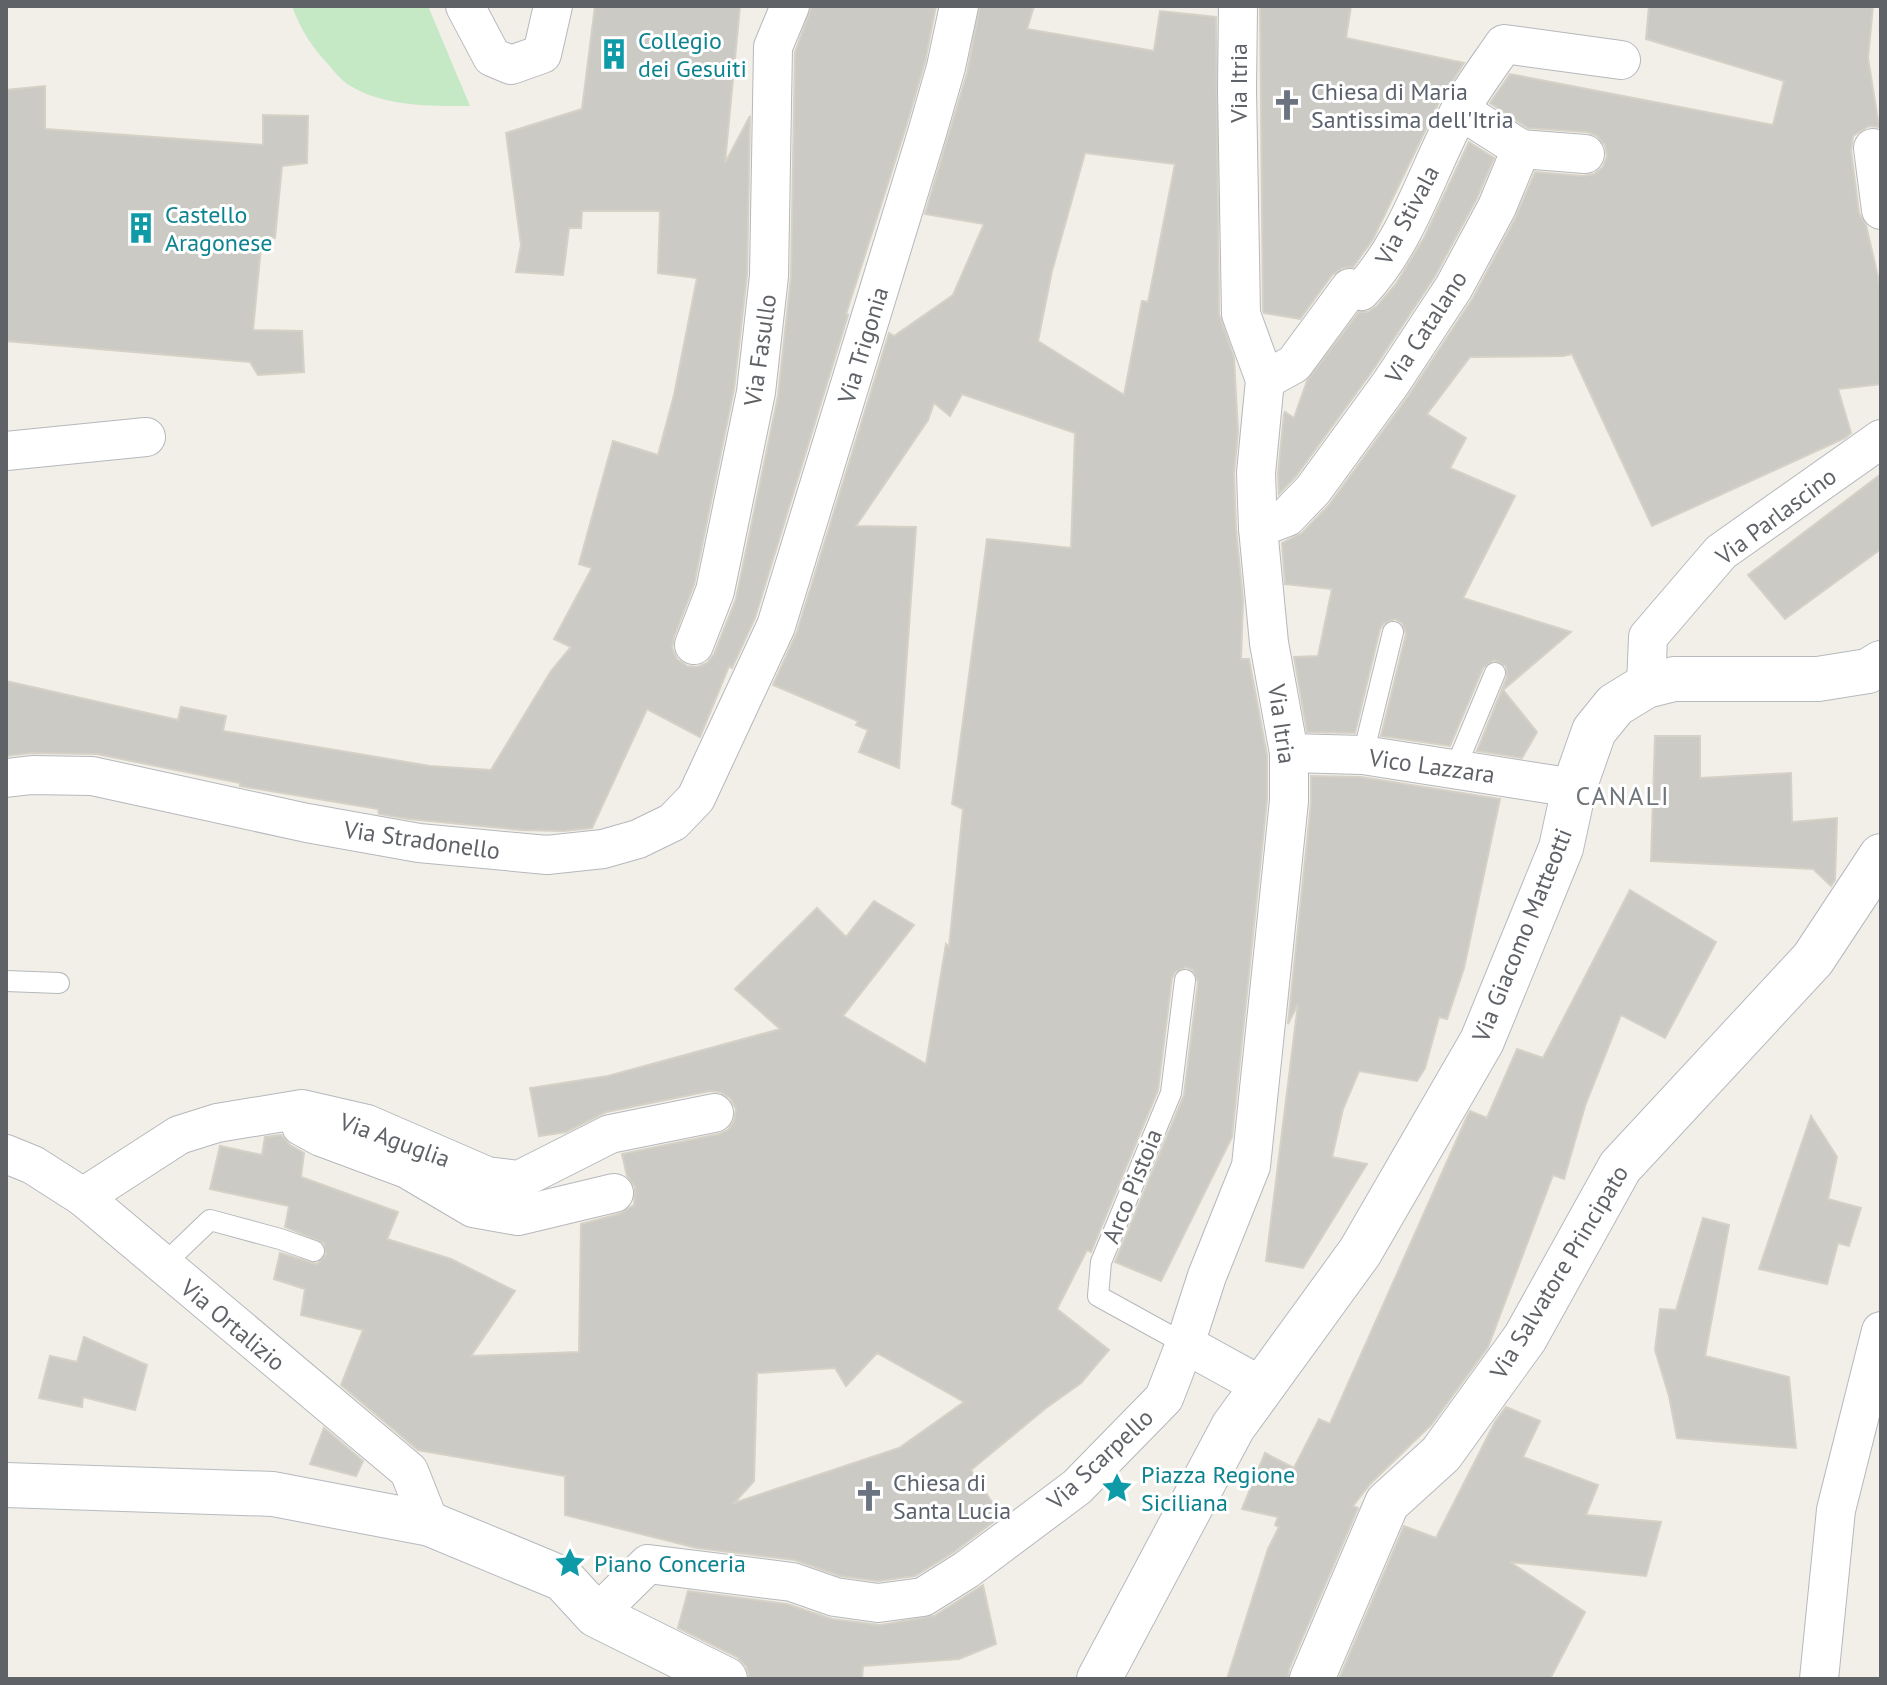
<svg xmlns="http://www.w3.org/2000/svg" width="1887" height="1685" font-family="'PT Sans',sans-serif">
<rect width="100%" height="100%" fill="#f1efe8"/>
<path fill="#c5e8c5" d="M292 6H428L470 106C431 106 384 107 349 85 341 80 334 71 327 63 311 46 300 28 292 6Z"/>
<g fill="#cccac5" stroke="#d6d1c6" stroke-width="2" fill-rule="evenodd">
<polygon points="595,6 740,6 725,163 750,116 747,275 734,389 694,585 674,637 672,648 677,659 687,666 697,667 707,663 714,654 736,599 778,396 791,277 795,52 812,6 936,6 925,62 906,127 846,314 848,315 755,618 732,668 729,666 700,737 647,709 592,828 563,831 522,830 409,819 379,814 378,809 240,786 240,783 97,754 32,753 6,756 6,681 178,720 181,707 226,716 223,731 430,766 491,770 551,671 571,647 554,639 592,568 579,564 613,441 658,455 674,395 697,278 658,273 660,211 582,211 581,228 569,228 563,275 516,272 521,245 506,133 582,109"/>
<path d="M980 6H1034L1027 29 1154 51 1160 11 1216 17 1219 314 1234 358 1238 432 1234 474 1236 529 1243 600 1241 659H1249L1267 755V800L1232 1137 1161 1281 1115 1262 1184 1095 1198 982 1193 970 1186 967 1175 972 1172 978 1158 1090 1091 1252 1087 1250 1057 1309 1109 1350 1081 1383 1046 1408 971 1470 1001 1516 954 1552 915 1576 878 1581 840 1576 795 1560 697 1548 565 1515V1476L418 1450 341 1385 363 1330 301 1315 305 1289 274 1279 280 1253 317 1264 326 1255 324 1243 285 1227 289 1206 210 1189 220 1146 262 1155 265 1137 281 1135 290 1145 304 1153 301 1177 398 1212 387 1239 451 1259 515 1291 471 1356 579 1352 581 1224 619 1214 634 1205 635 1187 627 1176 622 1154 719 1134 728 1130 734 1121 736 1109 730 1098 720 1092 710 1091 606 1112 566 1132 539 1136 530 1088 608 1076 780 1029 735 989 817 908 846 937 874 901 914 925 843 1016 926 1064 946 944 949 947 963 809 952 804 987 539 1071 548 1075 433 962 394 950 416 934 403 928 420 856 526 916 527 899 768 859 752 868 730 856 725 858 721 773 685 797 632 889 333 894 336 953 295 984 224 925 214 967 73ZM1085 153 1175 164 1148 302 1142 301 1124 395 1038 341 1052 271ZM877 1353 964 1402 899 1448 734 1503 754 1481 757 1373 835 1368 846 1386Z"/>
<polygon points="1260,6 1351,6 1346,38 1464,63 1439,102 1373,239 1353,267 1342,268 1332,275 1300,319 1264,313 1263,310"/>
<polygon points="1649,6 1873,6 1868,58 1879,127 1869,126 1853,136 1851,151 1859,213 1866,225 1881,290 1881,384 1838,389 1851,433 1845,438 1652,526 1572,354 1563,356 1470,357 1427,414 1466,438 1450,468 1515,496 1463,598 1571,632 1503,690 1537,732 1522,758 1477,751 1507,677 1506,666 1494,660 1483,668 1450,746 1381,736 1406,634 1402,623 1395,619 1384,623 1380,629 1355,733 1307,732 1294,657 1318,656 1332,589 1285,584 1282,543 1302,533 1329,505 1409,395 1473,298 1516,217 1535,172 1583,176 1594,174 1603,167 1607,156 1605,145 1597,136 1587,132 1528,128 1490,103 1510,74 1773,125 1784,81 1646,39"/>
<polygon points="45,86 45,129 263,145 263,115 308,116 307,163 282,166 275,238 262,237 253,330 302,331 304,372 258,375 250,362 6,341 6,90"/>
<polygon points="1469,142 1494,158 1477,198 1435,276 1373,370 1296,476 1279,494 1278,474 1284,414 1285,412 1294,418 1307,381 1359,312 1368,312 1377,306 1396,284 1424,238"/>
<polygon points="1881,474 1881,549 1785,619 1748,575"/>
<polygon points="1655,736 1700,736 1700,778 1791,773 1792,822 1837,818 1835,880 1831,886 1813,869 1651,861"/>
<polygon points="1311,776 1361,777 1500,799 1464,968 1447,1019 1439,1017 1425,1068 1417,1081 1359,1071 1343,1109 1332,1157 1367,1164 1303,1268 1266,1261 1298,1004 1288,1024 1311,803"/>
<polygon points="1630,890 1716,942 1665,1038 1621,1015 1585,1106 1564,1179 1553,1175 1488,1347 1431,1425 1370,1484 1353,1506 1358,1508 1289,1669 1288,1679 1227,1679 1268,1549 1279,1527 1275,1525 1278,1517 1242,1509 1265,1453 1294,1468 1319,1419 1330,1424 1466,1119 1470,1111 1487,1118 1517,1049 1543,1058"/>
<polygon points="1811,1116 1837,1157 1828,1199 1861,1208 1849,1246 1838,1243 1827,1284 1759,1269"/>
<polygon points="1703,1218 1729,1225 1705,1356 1789,1377 1796,1448 1677,1438 1669,1396 1655,1350 1660,1309 1676,1310"/>
<polygon points="84,1337 147,1365 135,1410 83,1397 82,1407 39,1398 50,1356 77,1362"/>
<polygon points="1506,1407 1540,1421 1523,1457 1598,1485 1586,1515 1661,1522 1646,1576 1510,1562 1585,1612 1550,1679 1339,1679 1404,1526 1436,1538 1495,1422"/>
<polygon points="324,1428 363,1461 356,1476 310,1464"/>
<polygon points="983,1585 996,1644 959,1659 863,1666 862,1679 750,1679 746,1666 737,1657 678,1628 688,1591 787,1604 832,1619 880,1625 934,1616"/>
</g>
<g fill="none" stroke-linecap="round" stroke-linejoin="round">
<defs>
<g id="service">
<polyline points="1363,755 1393,632"/>
<polyline points="1455,769 1495,673"/>
<polyline points="1185,980 1171,1093 1101,1262 1098,1296 1185,1344"/>
<polyline points="6,981 59,983"/>
<polyline points="162,1266 210,1220 280,1239 314,1251"/>
</g>
<g id="minor">
<polyline points="465,6 492,57 511,65 542,54 553,6"/>
<polyline points="1238,6 1237,90 1241,314 1265,380 1256,473 1258,528 1269,643 1289,753 1289,801 1251,1166 1207,1276 1185,1344 1263,1387"/>
<polyline points="1460,110 1521,149"/>
<polyline points="1873,148 1881,210"/>
<path d="M1265 380 1294 364 1350 288 1361 291C1408 241 1427 171 1459 112 1472 88 1489 66 1504 44L1621 60"/>
<polyline points="6,451 146,437"/>
<polyline points="1258,528 1287,517 1313,490 1391,383 1454,287 1497,207 1521,149 1585,154"/>
<polyline points="694,645 715,591 756,392 769,276 773,47 790,6"/>
<polyline points="1646,686 1648,637 1721,552 1881,439"/>
<polyline points="1289,753 1363,755 1574,788"/>
<polyline points="6,778 32,775 92,776 307,823 419,843 547,855 603,849 638,839 673,822 696,798 776,626 927,133 946,67 959,6"/>
<polyline points="301,1126 321,1137 407,1169 473,1208 518,1216 614,1193"/>
<polyline points="6,1154 33,1165 83,1197 409,1471 430,1524"/>
<polyline points="83,1197 179,1135 217,1123 302,1109 367,1124 487,1176 519,1180 610,1134 714,1113"/>
<polyline points="596,1615 648,1564 792,1582 835,1597 878,1603 923,1597 966,1570 1077,1487 1164,1398 1185,1344"/>
<polyline points="1819,1679 1836,1510 1881,1331"/>
</g>
<g id="secondary">
<polyline points="6,1485 273,1494 430,1524 563,1579 596,1615 725,1679"/>
<polyline points="1099,1679 1233,1427 1360,1252 1482,1041 1561,848 1574,788 1594,731 1615,705 1646,686 1674,679 1818,679 1868,671 1881,663"/>
<polyline points="1312,1679 1387,1503 1441,1454 1525,1338 1620,1167 1813,959 1881,856"/>
</g>
</defs>
<use href="#service" stroke="#b5b8bc" stroke-width="22"/>
<use href="#minor" stroke="#b5b8bc" stroke-width="40"/>
<use href="#secondary" stroke="#b6babf" stroke-width="46"/>
<use href="#service" stroke="#fff" stroke-width="20"/>
<use href="#minor" stroke="#fff" stroke-width="38"/>
<use href="#secondary" stroke="#fff" stroke-width="44"/>
</g>
<defs>
<symbol id="building-bare" viewBox="-9 -9 18 18"><path d="M-4-6H4V6H1V3H-1V6H-4ZM-2.5-4.3h1.7v1.8h-1.7ZM.8-4.3h1.7v1.8H.8ZM-2.5-1h1.7V.8h-1.7ZM.8-1h1.7V.8H.8Z" fill="#0f9aa8" stroke="#fff" stroke-width="2.5" paint-order="stroke"/></symbol>
<symbol id="church-bare" viewBox="-9 -9 18 18"><path d="M-1.2-6h2.4v3.5h3.3v2.4h-3.3V6h-2.4V-.1h-3.3v-2.4h3.3Z" fill="#6b7280" stroke="#fff" stroke-width="2.5" paint-order="stroke"/></symbol>
<symbol id="sight-bare" viewBox="-9 -9 18 18"><path d="M0-6L1.8-2.2L6-1.7L2.9 1.2L3.7 5.4L0 3.3L-3.7 5.4L-2.9 1.2L-6-1.7L-1.8-2.2Z" fill="#0f9aa8" stroke="#fff" stroke-width="2.5" paint-order="stroke"/></symbol>
</defs>
<g fill-rule="evenodd">
<use href="#building-bare" x="592" y="32" width="44" height="44"/>
<use href="#church-bare" x="1265" y="83" width="44" height="44"/>
<use href="#building-bare" x="119" y="206" width="44" height="44"/>
<use href="#sight-bare" x="1095" y="1466" width="44" height="44"/>
<use href="#church-bare" x="847" y="1474" width="44" height="44"/>
<use href="#sight-bare" x="548" y="1541" width="44" height="44"/>
</g>
<g text-anchor="middle" dominant-baseline="central" stroke-width="6" stroke-linejoin="round" paint-order="stroke">
<g font-size="24" fill="#0d838f" stroke="#fff" text-anchor="start">
<text x="638" y="40">Collegio<tspan x="638" dy="28">dei Gesuiti</tspan></text>
<text x="165" y="214">Castello<tspan x="165" dy="28">Aragonese</tspan></text>
<text x="1141" y="1474">Piazza Regione<tspan x="1141" dy="28">Siciliana</tspan></text>
<text x="594" y="1563">Piano Conceria</text>
</g>
<g font-size="24" fill="#5f6368" stroke="#fff">
<text transform="translate(1238 83) rotate(-90)">Via Itria</text>
<text transform="translate(1407 215) rotate(-62)">Via Stivala</text>
<text transform="translate(1426 327) rotate(-57)">Via Catalano</text>
<text transform="translate(863 345) rotate(-73)">Via Trigonia</text>
<text transform="translate(760 350) rotate(-82)">Via Fasullo</text>
<text transform="translate(1776 516) rotate(-37)">Via Parlascino</text>
<text transform="translate(1282 724) rotate(82)">Via Itria</text>
<text transform="translate(1432 766) rotate(8)">Vico Lazzara</text>
<text transform="translate(422 840) rotate(8)">Via Stradonello</text>
<text transform="translate(1522 935) rotate(-68)">Via Giacomo Matteotti</text>
<text transform="translate(395 1140) rotate(20)">Via Aguglia</text>
<text transform="translate(1132 1186) rotate(-68)">Arco Pistoia</text>
<text transform="translate(1559 1272) rotate(-59)">Via Salvatore Principato</text>
<text transform="translate(233 1325) rotate(40)">Via Ortalizio</text>
<text transform="translate(1100 1459) rotate(-43)">Via Scarpello</text>
</g>
<g font-size="24" fill="#5b616d" stroke="#fff" text-anchor="start">
<text x="1311" y="91">Chiesa di Maria<tspan x="1311" dy="28">Santissima dell'Itria</tspan></text>
<text x="893" y="1482">Chiesa di<tspan x="893" dy="28">Santa Lucia</tspan></text>
</g>
<g font-size="26" letter-spacing="2" fill="#70757a" stroke="#fff">
<text x="1623" y="795">CANALI</text>
</g>
</g>
<rect width="1887" height="1685" fill="none" stroke="#5f6368" stroke-width="16"/>
</svg>
